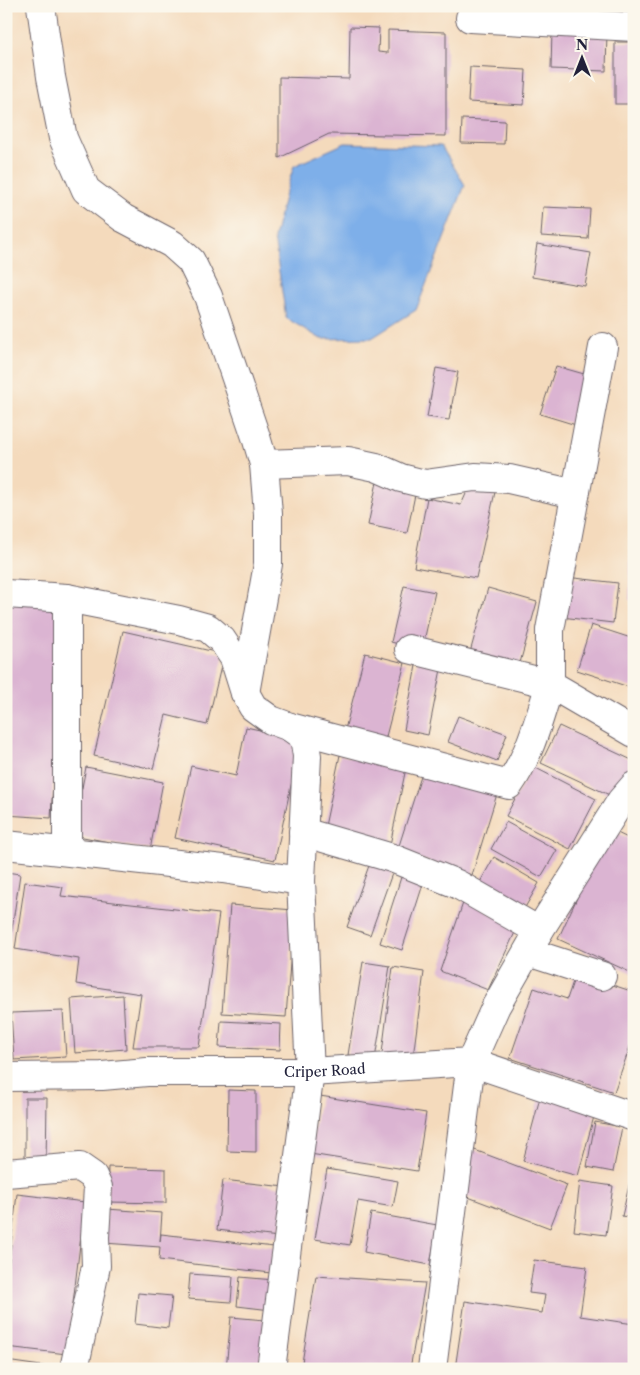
<svg xmlns="http://www.w3.org/2000/svg" width="640" height="1375" font-family="'Libre Caslon Text',serif">
<rect width="100%" height="100%" fill="#fbf7ec"/>
<filter id="ink" filterUnits="userSpaceOnUse"><feTurbulence type="fractalNoise" baseFrequency=".02" numOctaves="2"/><feDisplacementMap in="SourceGraphic" scale="10" xChannelSelector="R" yChannelSelector="G"/><feConvolveMatrix kernelMatrix="1 2 1 2 8 2 1 2 1" color-interpolation-filters="sRGB"/></filter>
<filter id="wash" filterUnits="userSpaceOnUse"><feTurbulence type="fractalNoise" baseFrequency=".0096" numOctaves="4" result="noise"/><feDisplacementMap in="SourceGraphic" scale="20" xChannelSelector="R" yChannelSelector="G"/><feGaussianBlur stdDeviation="1.12" result="paint"/><feColorMatrix in="noise" values="0 0 0 0 0 0 0 0 0 0 0 0 0 0 0 0 0 1.4 0 .05"/><feComposite in="paint" operator="in"/></filter>
<g filter="url(#wash)">
<rect width="100%" height="100%" fill="#f4dabc"/>
<polygon fill="#7eafe9" stroke="#506892" points="345,143 441,146 465,185 416,310 372,338 321,339 286,318 274,238 284,197 294,166"/>
<g id="blocks">
<g fill="#dbb4d2">
<polygon points="272,6 327,6 327,9 272,8"/>
<polygon points="549,6 606,6 606,15 549,14"/>
<rect x="613" y="6" width="21" height="15"/>
<polygon points="350,27 379,28 378,52 388,53 388,30 446,32 446,136 329,134 279,158 279,77 349,79"/>
<polygon points="552,30 607,31 606,71 551,69"/>
<rect x="615" y="42" width="19" height="62"/>
<polygon points="470,67 526,70 524,105 468,102"/>
<polygon points="462,119 505,121 504,144 461,143"/>
<polygon points="543,207 590,209 588,239 541,236"/>
<polygon points="537,244 591,253 585,286 532,277"/>
<polygon points="556,366 591,376 576,425 540,414"/>
<polygon points="436,368 458,372 449,420 427,417"/>
<polygon points="377,482 416,490 407,533 368,525"/>
<polygon points="470,485 495,492 476,578 414,567 427,498 461,505"/>
<polygon points="631,546 634,546 634,600 629,600"/>
<polygon points="566,577 618,583 613,623 561,617"/>
<polygon points="404,586 435,592 422,650 391,642"/>
<polygon points="488,588 537,602 518,670 469,656"/>
<polygon points="6,597 63,600 51,818 6,815"/>
<polygon points="591,625 634,639 634,683 632,688 577,670"/>
<polygon points="123,631 224,654 207,725 166,715 153,769 94,756"/>
<polygon points="365,653 405,663 383,748 343,737"/>
<polygon points="417,660 442,664 428,735 404,730"/>
<polygon points="458,716 507,734 497,761 448,742"/>
<polygon points="559,726 634,761 634,766 618,799 541,763"/>
<polygon points="246,727 301,739 275,860 175,838 191,766 236,776"/>
<polygon points="340,755 406,768 390,845 324,831"/>
<polygon points="532,766 596,799 570,849 506,816"/>
<polygon points="86,767 163,782 150,850 73,835"/>
<polygon points="423,770 497,794 472,875 397,852"/>
<polygon points="506,822 557,850 541,877 491,849"/>
<polygon points="609,829 634,841 634,974 558,939"/>
<polygon points="494,857 539,883 519,918 474,893"/>
<polygon points="371,860 394,868 370,935 347,927"/>
<polygon points="403,871 425,878 402,950 380,943"/>
<polygon points="6,872 20,874 10,942 6,942"/>
<polygon points="25,882 63,887 61,896 219,914 199,1047 133,1047 141,994 76,984 79,959 15,949"/>
<polygon points="464,900 518,926 488,990 440,971"/>
<polygon points="230,905 294,910 286,1017 222,1013"/>
<polygon points="363,962 390,966 375,1059 348,1055"/>
<polygon points="393,967 424,972 412,1065 381,1061"/>
<polygon points="576,973 634,992 634,1035 614,1092 510,1058 534,988 567,999"/>
<polygon points="123,995 126,1049 75,1053 71,999"/>
<polygon points="63,1011 66,1057 14,1060 11,1013"/>
<polygon points="221,1021 281,1024 280,1050 219,1047"/>
<polygon points="228,1090 256,1091 256,1152 227,1151"/>
<polygon points="541,1094 596,1109 578,1176 523,1161"/>
<polygon points="320,1096 426,1113 417,1171 310,1154"/>
<polygon points="25,1098 47,1098 46,1165 25,1165"/>
<polygon points="595,1122 622,1127 613,1172 587,1167"/>
<polygon points="472,1149 567,1185 550,1228 455,1192"/>
<polygon points="108,1167 166,1169 166,1203 107,1202"/>
<polygon points="633,1168 634,1168 634,1219 622,1216"/>
<polygon points="327,1169 398,1181 393,1207 358,1201 350,1245 315,1239"/>
<polygon points="223,1180 285,1187 279,1237 217,1230"/>
<polygon points="580,1181 613,1186 606,1235 574,1231"/>
<polygon points="17,1194 85,1202 67,1354 6,1347 6,1287"/>
<polygon points="107,1209 162,1213 160,1242 161,1234 274,1247 271,1273 159,1260 160,1247 104,1243"/>
<polygon points="371,1213 437,1225 430,1265 364,1252"/>
<polygon points="534,1260 587,1267 580,1316 634,1324 634,1369 455,1369 465,1301 542,1313 545,1295 529,1293"/>
<polygon points="190,1274 233,1277 231,1302 188,1299"/>
<polygon points="316,1276 425,1283 410,1369 301,1369"/>
<polygon points="240,1277 274,1280 271,1310 237,1306"/>
<polygon points="138,1293 172,1296 168,1328 135,1324"/>
<polygon points="231,1317 265,1320 259,1369 226,1369"/>
<polygon points="6,1361 55,1368 55,1369 6,1369"/>
</g>
</g>
</g>
<g filter="url(#ink)">
<use href="#blocks" fill-opacity="0" stroke="#6c6268" stroke-width="1"/>
<g fill="none" stroke-linecap="round" stroke-linejoin="round">
<defs>
<g id="minor">
<polyline points="41,6 51,77 63,138 86,190 123,218 172,244 191,261 208,296 256,437 264,464 268,514 268,564 245,693"/>
<polyline points="470,18 634,27"/>
<polyline points="603,347 550,630 550,684 634,733"/>
<polyline points="264,464 348,461 376,467 401,478 425,484 475,477 509,479 575,494"/>
<polyline points="6,594 67,598 179,620 208,628 222,640 234,658 245,693 253,707 271,720 290,727 304,737 307,756 301,881"/>
<polyline points="67,598 67,851"/>
<path d="M290 727 509 785C530 755 539 719 550 684L409 649"/>
<polyline points="303,832 392,858 457,884 539,931"/>
<polyline points="6,845 223,869 301,881 310,1072 271,1369"/>
<polyline points="528,952 602,976"/>
<polyline points="6,1173 80,1167 93,1176 98,1187 95,1237 96,1266 74,1369"/>
<polyline points="432,1369 471,1062 496,1006 539,931 621,801 634,786"/>
</g>
<g id="major">
<path id="s1" d="M6 1077 102 1076 147 1072H310L471 1062 634 1117"/>
</g>
</defs>
<use href="#minor" stroke="#6c6268" stroke-width="30"/>
<use href="#major" stroke="#6c6268" stroke-width="30"/>
<use href="#minor" stroke="#fff" stroke-width="28"/>
<use href="#major" stroke="#fff" stroke-width="28"/>
</g>
</g>
<g text-anchor="middle" dominant-baseline="central" stroke-width="5" stroke-linejoin="round" paint-order="stroke">
<g font-size="14" fill="#22223b" stroke="#fbf7ec">
<text stroke="none"><textPath href="#s1" startOffset="319">Criper Road</textPath></text>
</g>
</g>
<rect width="640" height="1375" fill="none" stroke="#fbf7ec" stroke-width="25"/>
<g transform="translate(582 58)" stroke="#fbf7ec" stroke-width="4" paint-order="stroke">
<path d="M0-4L9 19L0 12L-9 19Z" fill="#22223b"/>
<text y="-8" font-size="14" font-weight="bold" text-anchor="middle" fill="#22223b">N</text>
</g>
</svg>
